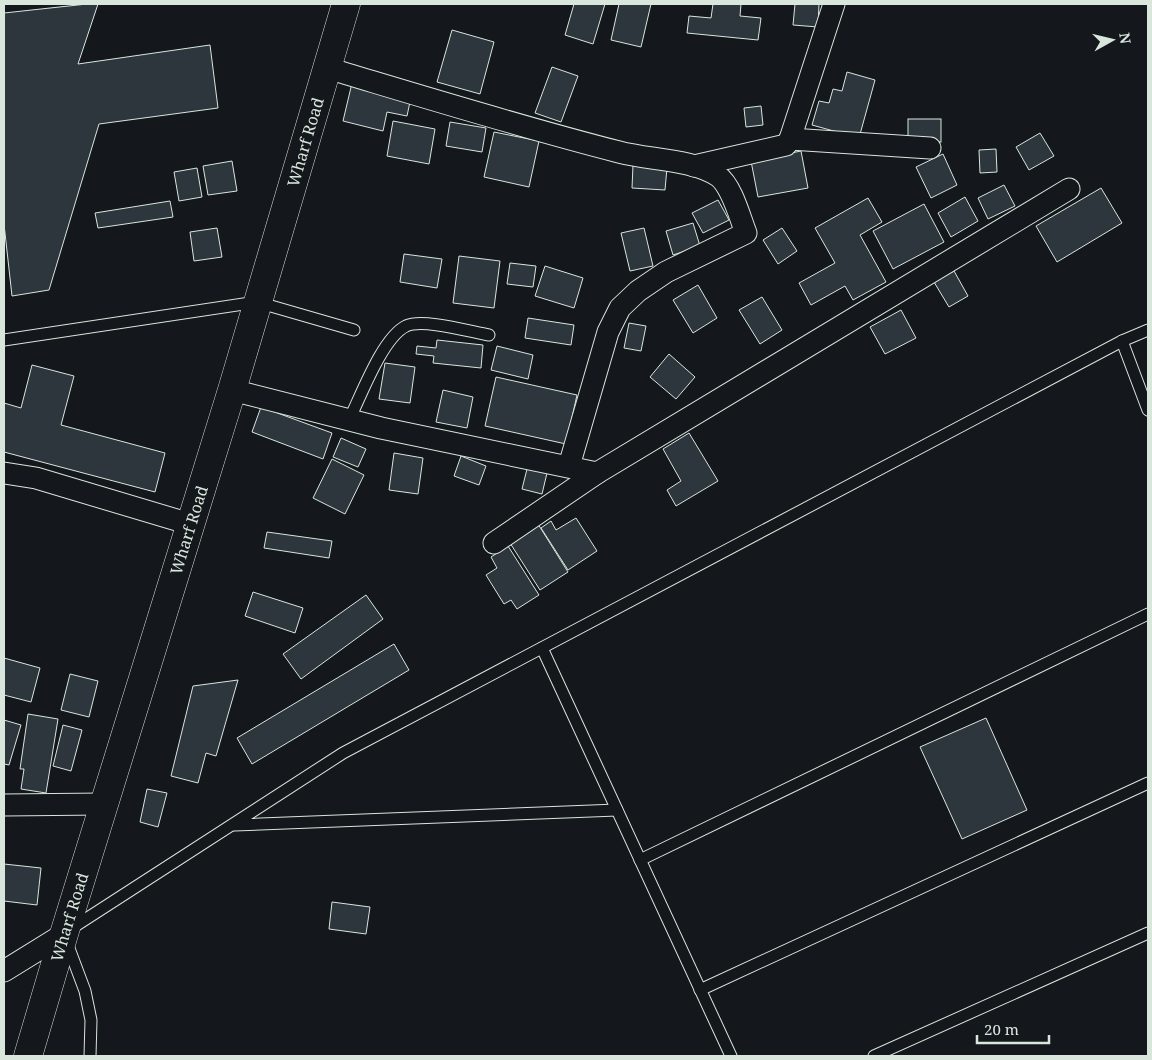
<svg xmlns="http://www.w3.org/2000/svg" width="1152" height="1060" font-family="'Noto Serif',serif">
<rect width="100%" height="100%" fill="#14181c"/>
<g fill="#2c363c" stroke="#d8e6dc">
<polygon points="87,4 98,4 78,64 210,45 218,108 99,124 49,290 12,296 4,224 4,13"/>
<polygon points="574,4 605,4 593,44 565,35"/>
<polygon points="619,4 651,4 641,47 611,40"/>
<polygon points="713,4 741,4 740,16 761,18 758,40 687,33 689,16 711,18"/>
<polygon points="795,4 819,4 818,27 793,25"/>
<polygon points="452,30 494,42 480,94 437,82"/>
<polygon points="552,67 578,76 561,122 535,113"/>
<polygon points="847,72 875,80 859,138 812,125 819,101 829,103 833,89 842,91"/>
<polygon points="352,83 411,97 407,116 387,112 383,131 343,121"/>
<polygon points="761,106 763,125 746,127 744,108"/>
<rect x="908" y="119" width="33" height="23"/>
<polygon points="393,121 435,129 429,164 387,156"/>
<polygon points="450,122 486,128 482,152 446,146"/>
<polygon points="494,132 539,141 529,187 484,177"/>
<polygon points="1040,133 1054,156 1029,170 1016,147"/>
<polygon points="996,149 997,172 980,173 979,150"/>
<polygon points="801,151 808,188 758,197 751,161"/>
<polygon points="943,154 957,185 931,198 916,167"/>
<polygon points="232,161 237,191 208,195 203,166"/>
<polygon points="633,165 667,168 665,190 632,188"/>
<polygon points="197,168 202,197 179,201 174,172"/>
<polygon points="1004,185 1015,206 988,219 978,198"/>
<polygon points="1101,188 1122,223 1057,262 1036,226"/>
<polygon points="965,197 978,221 951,237 938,213"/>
<polygon points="868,198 882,222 860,235 886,282 853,300 845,286 811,305 799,283 835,263 815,228"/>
<polygon points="718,200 729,220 703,233 692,213"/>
<polygon points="170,201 173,217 98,228 95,213"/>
<polygon points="924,204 944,242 893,269 873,231"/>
<polygon points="693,223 700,246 673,255 666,231"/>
<polygon points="217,228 222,257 194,261 190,232"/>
<polygon points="644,228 653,266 630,271 621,233"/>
<polygon points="782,228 797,251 778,264 763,240"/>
<polygon points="404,254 442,259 437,288 400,282"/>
<polygon points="459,256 500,261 494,308 453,303"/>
<polygon points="510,263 536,266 533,287 507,284"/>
<polygon points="545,266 583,278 574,308 535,296"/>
<polygon points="954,271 968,296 949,307 934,282"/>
<polygon points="698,285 717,318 693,333 673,300"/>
<polygon points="762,297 782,330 760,344 739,310"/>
<polygon points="901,310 916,338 885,354 870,327"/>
<polygon points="528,318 574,325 571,345 525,338"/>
<polygon points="629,323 646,326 641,351 624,348"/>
<polygon points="437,340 483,345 481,368 433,363 434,356 416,354 417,346 436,348"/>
<polygon points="497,346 533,355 528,379 491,370"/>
<polygon points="669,354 695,377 676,399 650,377"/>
<polygon points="385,363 415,367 410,403 379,399"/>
<polygon points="32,365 74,376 61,425 165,453 155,492 4,452 4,403 21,408"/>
<polygon points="496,377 577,395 566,444 485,426"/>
<polygon points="443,390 473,397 467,428 436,422"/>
<polygon points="261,407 332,433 323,459 252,432"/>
<polygon points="689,433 718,481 676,506 667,490 681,481 663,449"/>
<polygon points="341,438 366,449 358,467 333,457"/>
<polygon points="394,453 423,458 418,494 389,490"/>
<polygon points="461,456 486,466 479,485 454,476"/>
<polygon points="332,459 364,475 345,514 313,498"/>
<polygon points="527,469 547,473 542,494 522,489"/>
<polygon points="576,518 597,551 568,570 541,528 551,521 556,530"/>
<polygon points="538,524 568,572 540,590 510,543"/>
<polygon points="267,532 332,541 329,558 264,548"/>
<polygon points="508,546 539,595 517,609 511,600 504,604 486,575 497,568 491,557"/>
<polygon points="253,592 303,608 295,633 245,616"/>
<polygon points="366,595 383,619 301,679 283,654"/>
<polygon points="394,644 409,670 252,764 237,738"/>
<polygon points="4,658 40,668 31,702 4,695"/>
<polygon points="70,674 98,681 89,717 61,710"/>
<polygon points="238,680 216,756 206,753 198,783 171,776 193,686"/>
<polygon points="28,714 58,719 46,793 21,789 24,769 20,769"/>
<polygon points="986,718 1027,810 962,839 920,747"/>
<polygon points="4,720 21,725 9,765 4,764"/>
<polygon points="63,725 82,730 71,771 53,766"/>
<polygon points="147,789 167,793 158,827 140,822"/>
<polygon points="4,864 41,868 37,905 4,901"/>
<polygon points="332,902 370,907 366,934 329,929"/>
</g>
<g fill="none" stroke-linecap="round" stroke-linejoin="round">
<defs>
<g id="lane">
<polyline points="4,340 257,302 354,330"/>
<polyline points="1122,341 1148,410"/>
<path d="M349 420C361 396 382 338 406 326 423 318 471 332 489 335"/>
<polyline points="542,648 731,1056"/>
<polyline points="234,825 617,810"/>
<polyline points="640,860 1148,614"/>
<polyline points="69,930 343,753 1122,341 1148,330"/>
<polyline points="67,943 85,991 91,1020 90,1056"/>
<polyline points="700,990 1148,783"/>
<polyline points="874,1056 1148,933"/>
</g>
<g id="street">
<path d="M327 68C424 97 521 127 619 152 648 160 693 159 718 176 732 186 740 218 746 233L666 272 638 291 620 308 608 332 569 466"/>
<polyline points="790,139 930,148"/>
<polyline points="694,166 786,145 790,139 834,4"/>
<polyline points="232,390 381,428 597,473 1069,189"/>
<polyline points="4,473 36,478 190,524"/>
<polyline points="494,543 597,473"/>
<polyline points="4,805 103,804"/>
<polyline points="4,971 64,934"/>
</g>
<g id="secondary">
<path id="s1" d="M28 1056 64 934 232 390 346 4"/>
</g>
</defs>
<use href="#lane" stroke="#d8e6dc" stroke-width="13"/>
<use href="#street" stroke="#d8e6dc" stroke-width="23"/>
<use href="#secondary" stroke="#d8e6dc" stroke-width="29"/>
<use href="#lane" stroke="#14181c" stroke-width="11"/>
<use href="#street" stroke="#14181c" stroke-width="21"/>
<use href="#secondary" stroke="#14181c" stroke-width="28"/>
</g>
<g text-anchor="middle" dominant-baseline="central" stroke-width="4" stroke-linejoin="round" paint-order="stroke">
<g font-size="16" fill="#d8e6dc" stroke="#14181c">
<text stroke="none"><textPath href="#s1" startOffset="955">Wharf Road</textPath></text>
<text stroke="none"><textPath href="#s1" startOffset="550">Wharf Road</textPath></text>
<text stroke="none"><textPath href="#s1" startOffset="145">Wharf Road</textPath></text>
</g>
</g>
<rect width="1152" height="1060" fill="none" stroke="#d8e6dc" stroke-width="10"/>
<g transform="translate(1112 40) rotate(82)" stroke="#14181c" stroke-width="4" paint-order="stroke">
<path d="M0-4L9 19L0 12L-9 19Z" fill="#d8e6dc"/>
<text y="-8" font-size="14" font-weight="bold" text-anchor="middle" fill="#d8e6dc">N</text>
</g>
<path d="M977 1035v8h72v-8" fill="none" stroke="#d8e6dc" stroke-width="2.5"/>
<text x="984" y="1035" font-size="15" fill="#d8e6dc" stroke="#14181c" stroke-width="4" paint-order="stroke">20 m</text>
</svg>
